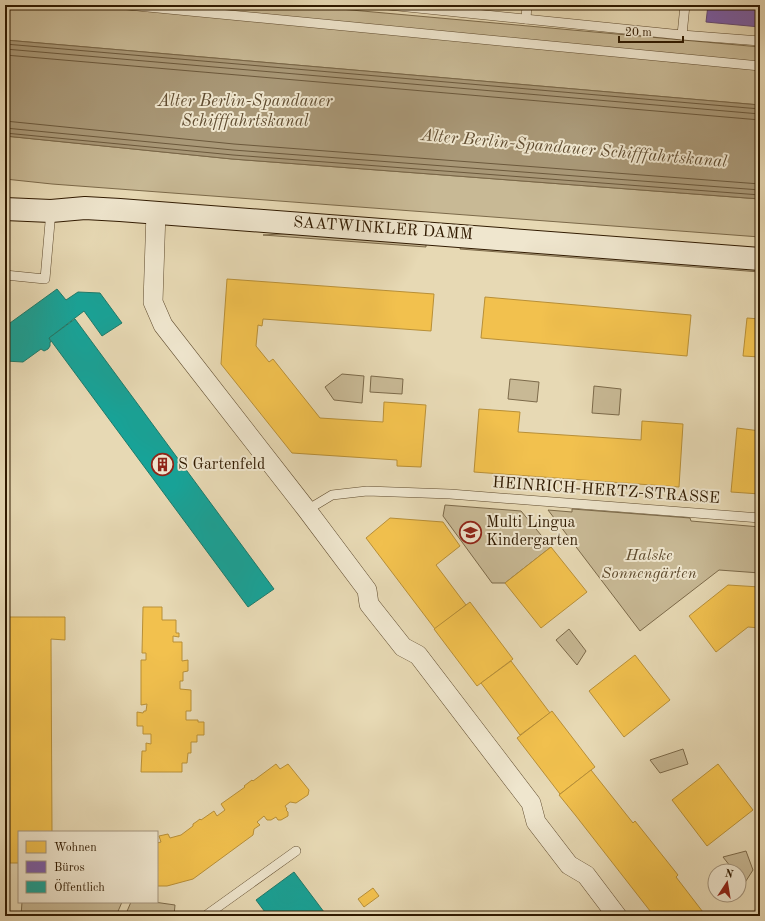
<svg xmlns="http://www.w3.org/2000/svg" width="765" height="921" font-family="'Old Standard TT',serif">
<rect width="100%" height="100%" fill="#e7d9b4"/>
<filter id="stains"><feTurbulence type="fractalNoise" baseFrequency=".005" numOctaves="4"/><feColorMatrix values="0 0 0 0 .2 0 0 0 0 .09 0 0 0 0 .02 0 0 0 .5 -.17"/></filter>
<radialGradient id="worn" r=".72"><stop offset=".6" stop-color="#630" stop-opacity="0"/><stop offset="1" stop-color="#630" stop-opacity=".3"/></radialGradient>
<g fill="#c8b995" stroke="#7c6a4a">
<polygon points="5,5 296,5 760,47 760,105 5,40"/>
<polygon points="5,136 232,159 760,199 760,237 52,184 5,179"/>
<polygon points="299,233 426,243 426,247 263,235"/>
<polygon points="461,245 760,268 760,272 460,249"/>
<polygon points="342,374 364,376 362,403 334,400 325,387"/>
<polygon points="371,376 403,379 402,394 370,392"/>
<polygon points="510,379 539,382 537,402 508,399"/>
<polygon points="594,386 621,389 619,415 592,413"/>
<polygon points="445,505 521,511 551,547 505,583 492,583 443,516"/>
<polygon points="572,509 690,518 691,521 760,527 760,573 719,570 640,631 548,510 572,512"/>
<polygon points="569,629 586,651 577,665 556,640"/>
<polygon points="683,749 688,764 660,773 650,760"/>
<polygon points="746,851 753,870 744,884 739,877 739,871 734,871 723,857"/>
<polygon points="22,902 122,902 116,916 21,916"/>
<polygon points="131,902 154,902 175,905 174,916 125,916"/>
</g>
<polygon fill="#a99877" stroke="#796647" points="5,40 760,105 760,199 232,159 5,136"/>
<g fill="#f2c14e" stroke="#b88f37">
<polygon points="227,279 434,294 431,331 263,319 262,326 258,325 256,346 269,362 273,359 320,418 383,422 384,402 426,405 421,467 397,466 397,460 292,453 221,364"/>
<polygon points="485,297 691,315 687,356 481,338"/>
<polygon points="747,318 760,319 760,357 743,356"/>
<polygon points="479,409 520,412 518,432 641,440 642,421 683,424 679,487 474,472"/>
<polygon points="737,428 760,431 760,494 731,492"/>
<polygon points="390,518 443,522 460,546 436,565 466,605 435,629 366,538"/>
<polygon points="551,547 587,592 541,628 505,583"/>
<polygon points="728,585 760,587 760,628 748,627 716,652 689,616"/>
<polygon points="470,602 513,659 477,686 434,629"/>
<polygon points="143,607 162,607 162,620 176,620 176,633 179,633 179,637 173,636 173,642 182,642 182,661 188,660 188,671 183,672 183,681 180,681 180,689 191,690 191,711 186,711 186,720 198,720 198,722 204,722 204,735 197,735 197,742 191,742 191,753 188,753 187,763 182,763 182,772 141,772 142,751 146,751 146,743 151,744 151,734 143,734 143,726 137,726 137,712 143,713 144,711 146,711 147,704 141,705 141,660 146,660 146,653 142,653"/>
<polygon points="9,617 65,617 65,640 51,639 52,832 19,832 19,863 10,863"/>
<polygon points="635,655 670,700 624,737 589,691"/>
<polygon points="511,661 550,713 520,735 481,683"/>
<polygon points="552,711 595,767 560,794 517,738"/>
<polygon points="276,764 280,769 288,764 309,790 308,795 296,803 290,802 285,806 287,809 286,810 288,812 288,816 281,820 278,820 276,817 271,820 267,820 264,816 257,822 260,825 254,829 253,835 193,879 167,886 157,886 157,843 161,842 159,836 168,834 170,838 181,835 193,826 193,824 196,822 200,819 201,820 214,811 217,816 225,810 221,804 245,787 244,786 252,780 253,781"/>
<polygon points="718,764 753,810 707,846 672,800"/>
<polygon points="591,770 633,823 635,821 678,875 676,877 706,916 654,916 576,816 559,795"/>
<polygon points="373,888 379,896 364,907 358,899"/>
<polygon points="760,905 760,916 755,909"/>
</g>
<polygon fill="#7b5ea7" stroke="#644a75" points="708,5 760,5 760,27 706,22"/>
<g fill="#17a398" stroke="#1e7a6a">
<polygon points="57,289 66,300 78,292 100,293 122,323 102,336 84,311 49,338 51,342 50,342 50,346 48,349 44,351 41,349 23,362 5,361 5,323 10,323"/>
<polygon points="75,319 274,589 248,607 49,338"/>
<polygon points="294,872 327,916 268,916 256,900"/>
</g>
<g fill="none" stroke-linecap="round" stroke-linejoin="round">
<g stroke="#6c593c" stroke-width="1">
<polyline points="5,44 760,109"/>
<polyline points="5,49 760,114"/>
<polyline points="5,55 760,120"/>
<polyline points="5,121 234,144 760,184"/>
<polyline points="5,128 233,150 760,190"/>
<polyline points="5,133 233,155 760,195"/>
</g>
<defs>
<g id="lane">
<polyline points="127,5 760,66"/>
<polyline points="388,5 682,35 760,41"/>
<polyline points="526,19 527,5"/>
<polyline points="682,35 685,5"/>
<polyline points="5,275 45,279 51,211"/>
<polyline points="307,510 332,495 367,491 450,494 760,518"/>
<polyline points="207,916 208,914 296,851"/>
</g>
<polyline id="street" points="156,212 153,302 163,325 307,510 367,590 369,604 403,647 418,655 531,803 536,822 569,865 586,875 617,916"/>
<polyline id="secondary" points="5,209 51,211 85,208 120,210 760,259"/>
</defs>
<use href="#lane" stroke="#5e4a2d" stroke-width="10"/>
<use href="#street" stroke="#5e4a2d" stroke-width="20"/>
<use href="#secondary" stroke="#301a00" stroke-width="24"/>
<use href="#lane" stroke="#efe6ce" stroke-width="9"/>
<use href="#street" stroke="#efe6ce" stroke-width="19"/>
<use href="#secondary" stroke="#efe6ce" stroke-width="22"/>
</g>
<defs>
<symbol id="building-ring" viewBox="-11 -11 22 22"><circle r="9.5" fill="#efe6ce" stroke="#8f2418" stroke-width="1.5"/><path d="M-4-6H4V6H1V3H-1V6H-4ZM-2.5-4.3h1.7v1.8h-1.7ZM.8-4.3h1.7v1.8H.8ZM-2.5-1h1.7V.8h-1.7ZM.8-1h1.7V.8H.8Z" fill="#8f2418"/></symbol>
<symbol id="school-ring" viewBox="-11 -11 22 22"><circle r="9.5" fill="#efe6ce" stroke="#8f2418" stroke-width="1.5"/><path d="M0-5L7-2L0 1L-7-2ZM-4 1L0 2.5L4 1V4Q0 6-4 4Z" fill="#8f2418"/></symbol>
</defs>
<g fill-rule="evenodd">
<use href="#building-ring" x="150" y="452" width="25" height="25"/>
<use href="#school-ring" x="458" y="520" width="25" height="25"/>
</g>
<g text-anchor="middle" dominant-baseline="central" stroke-width="4" stroke-linejoin="round" paint-order="stroke">
<g font-size="16" fill="#301a00" stroke="#efe6ce">
<text transform="translate(383 229) rotate(4)">SAATWINKLER DAMM</text>
<text transform="translate(606 491) rotate(4)">HEINRICH-HERTZ-STRASSE</text>
</g>
<g font-size="16" fill="#301a00" stroke="#efe6ce" text-anchor="start">
<text x="178" y="465">S Gartenfeld</text>
<text x="486" y="523">Multi Lingua<tspan x="486" dy="18">Kindergarten</tspan></text>
</g>
<g font-size="16" font-style="italic" fill="#5e4a2d" stroke="#efe6ce">
<text x="649" y="556">Halske<tspan x="649" dy="18">Sonnengärten</tspan></text>
</g>
<g font-size="17" font-style="italic" fill="#604c30" stroke="#efe6ce">
<text x="245" y="101">Alter Berlin-Spandauer<tspan x="245" dy="20">Schifffahrtskanal</tspan></text>
<text transform="translate(574 149) rotate(5)">Alter Berlin-Spandauer Schifffahrtskanal</text>
</g>
</g>
<rect width="765" height="921" fill="none" stroke="#e7d9b4" stroke-width="20"/>
<rect x="6" y="6" width="753" height="909" fill="none" stroke="#301a00" stroke-width="2"/>
<rect x="10" y="10" width="745" height="901" fill="none" stroke="#301a00"/>
<rect x="18" y="831" width="140" height="72" fill="#efe6ce" stroke="#a3947c"/>
<rect x="26" y="841" width="20" height="12" fill="#f2c14e" stroke="#a3947c"/>
<text x="54" y="851" font-size="12" fill="#301a00">Wohnen</text>
<rect x="26" y="861" width="20" height="12" fill="#7b5ea7" stroke="#a3947c"/>
<text x="54" y="871" font-size="12" fill="#301a00">Büros</text>
<rect x="26" y="881" width="20" height="12" fill="#17a398" stroke="#a3947c"/>
<text x="54" y="891" font-size="12" fill="#301a00">Öffentlich</text>
<g transform="translate(727 883) rotate(12)"><circle r="19" fill="#efe6ce" stroke="#a3947c"/>
<path d="M0-3L7 15L0 10L-7 15Z" fill="#8f2418"/>
<text y="-6" font-size="11" font-weight="bold" text-anchor="middle" fill="#301a00">N</text>
</g>
<path d="M619 36v6h64v-6" fill="none" stroke="#301a00" stroke-width="2"/>
<text x="625" y="36" font-size="12" fill="#301a00" stroke="#efe6ce" stroke-width="3" paint-order="stroke">20 m</text>
<rect width="100%" height="100%" filter="url(#stains)"/>
<rect width="100%" height="100%" fill="url(#worn)"/>
</svg>
